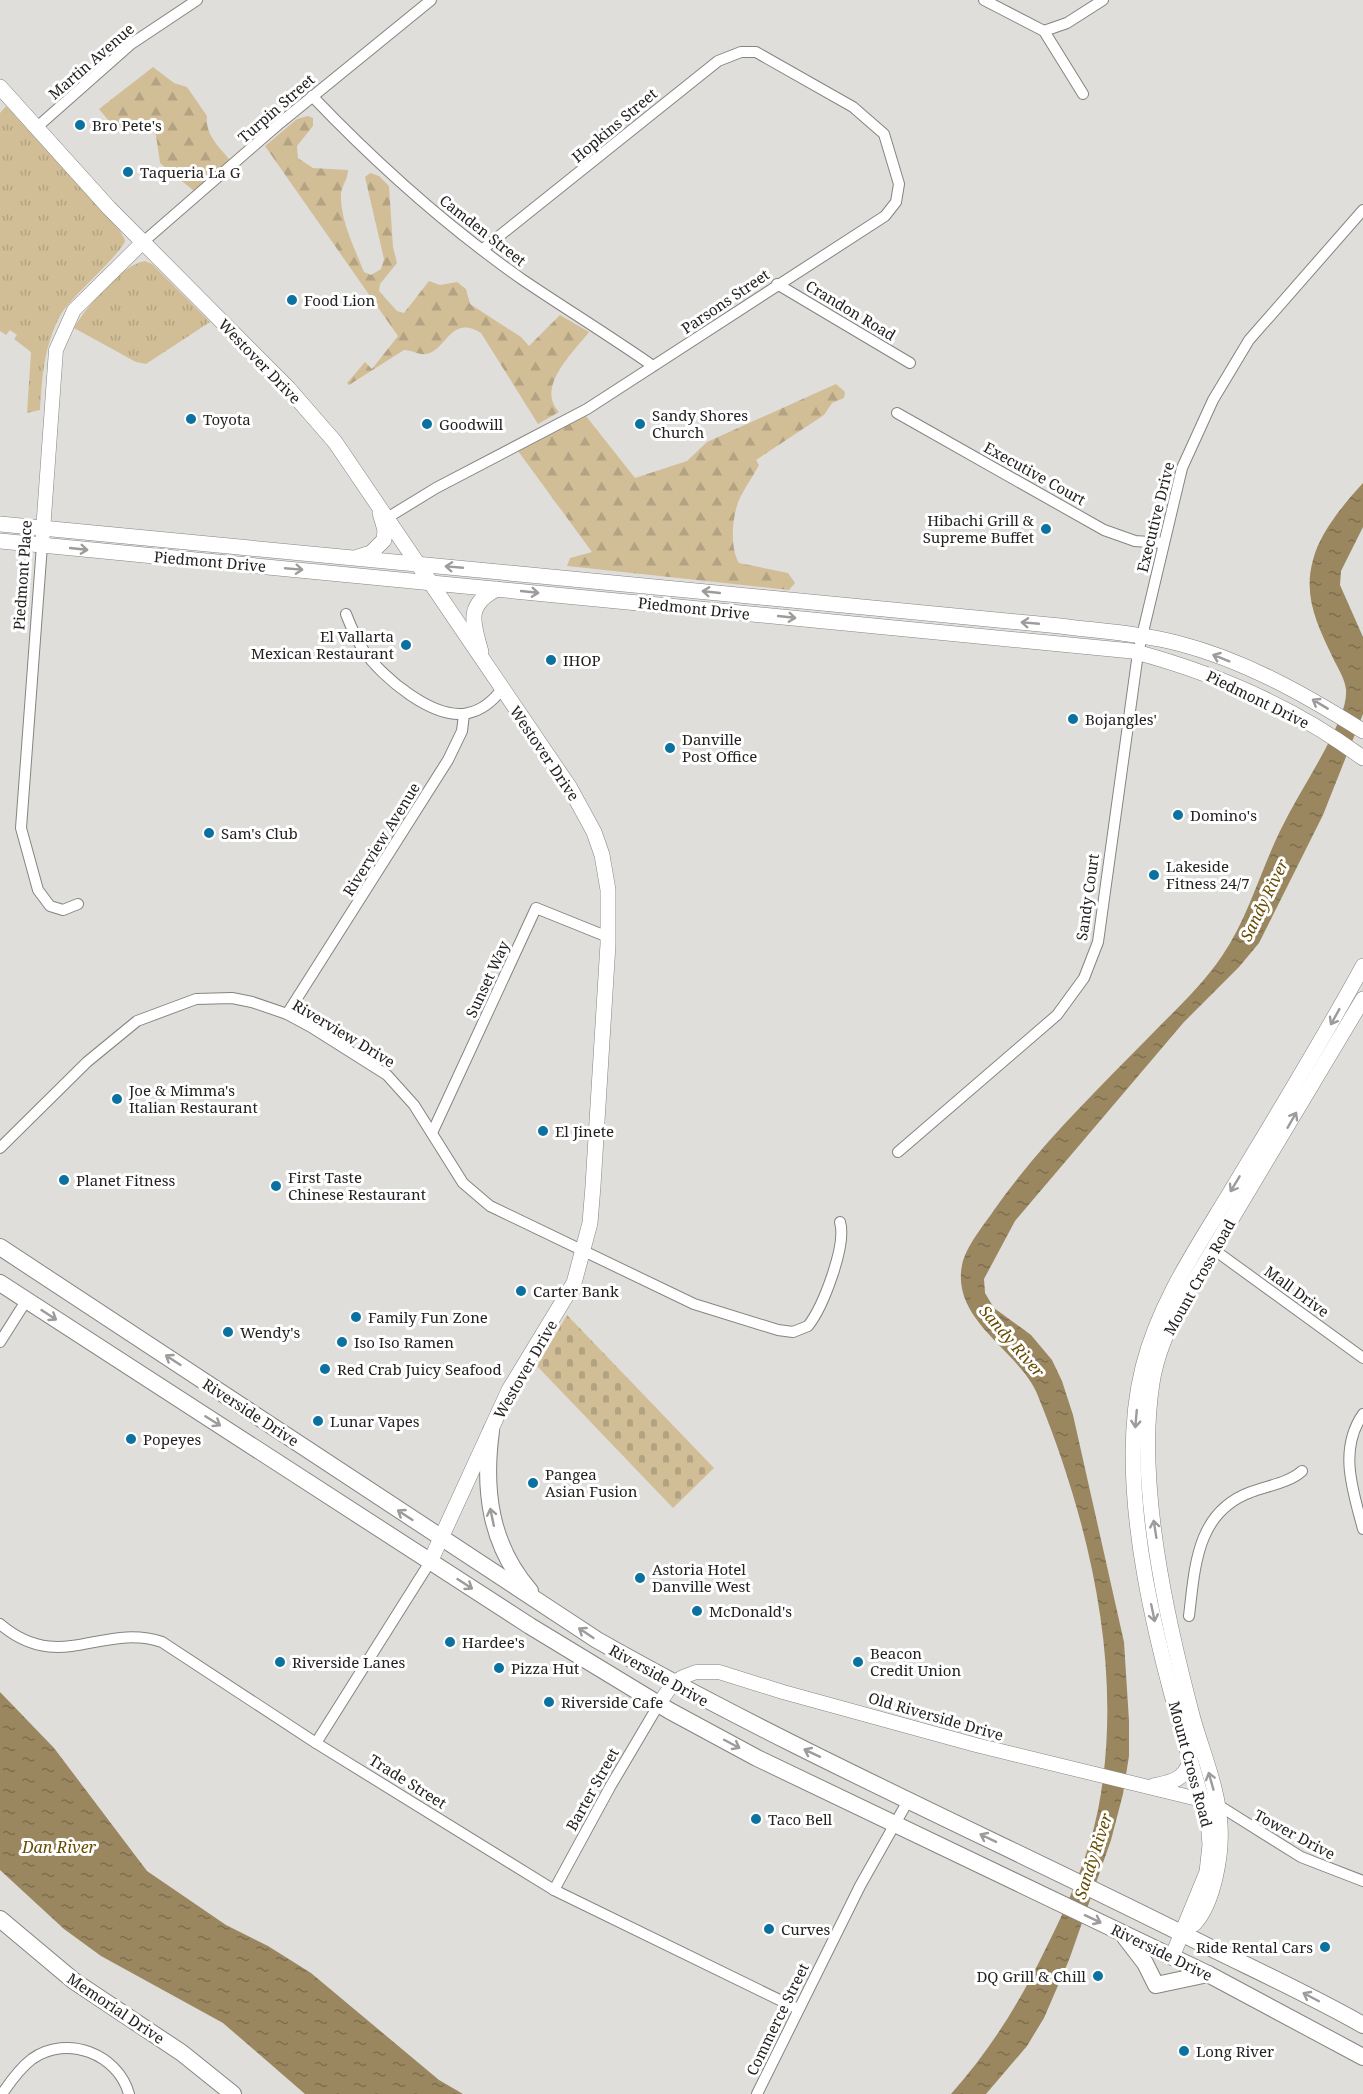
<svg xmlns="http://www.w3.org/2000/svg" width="1363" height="2094" font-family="'Noto Serif',serif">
<defs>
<pattern id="grass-tufts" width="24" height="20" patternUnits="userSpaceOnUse" patternTransform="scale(1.5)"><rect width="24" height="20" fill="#d1be97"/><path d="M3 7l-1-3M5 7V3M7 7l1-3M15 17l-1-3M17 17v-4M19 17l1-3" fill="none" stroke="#b3a382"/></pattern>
<pattern id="forest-firs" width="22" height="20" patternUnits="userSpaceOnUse" patternTransform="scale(1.5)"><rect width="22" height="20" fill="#d1be97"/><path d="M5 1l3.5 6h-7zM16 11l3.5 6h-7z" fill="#b3a382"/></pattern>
<pattern id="cemetery-stones" width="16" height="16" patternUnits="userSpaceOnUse" patternTransform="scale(1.5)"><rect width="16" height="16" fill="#d1be97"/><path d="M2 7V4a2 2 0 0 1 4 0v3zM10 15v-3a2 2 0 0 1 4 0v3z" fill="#b3a382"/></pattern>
<pattern id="water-ripples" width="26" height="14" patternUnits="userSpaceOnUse" patternTransform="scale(1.5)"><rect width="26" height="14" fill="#9a8760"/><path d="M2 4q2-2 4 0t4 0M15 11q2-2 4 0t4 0" fill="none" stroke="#7d6e4f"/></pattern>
</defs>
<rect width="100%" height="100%" fill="#e0dedb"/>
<g fill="url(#grass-tufts)">
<path d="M6 106 120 231 125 240C124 252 71 296 60 316 44 346 42 377 40 410L27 413 31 352 14 339 17 335 10 330 6 335 0 331V113Z"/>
<path d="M145 261 152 264 210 322 146 364 136 362 74 328C86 307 121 265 145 261Z"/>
</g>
<g fill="url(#forest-firs)">
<path d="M153 67 174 83 187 87 207 116C205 134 218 146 230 160L194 191 160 163 156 135 146 126 118 132 99 109Z"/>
<path d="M308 116 313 118V126L297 146 298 158 313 168 348 170C348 180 340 188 341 197 341 222 355 249 364 272L371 275 381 269 384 259 365 177 370 173 379 176 389 186 393 247 397 263 380 284 379 291 397 311 404 313 429 281 440 285 457 282 466 289 470 304 521 337 529 346 560 315 589 332C574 352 535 387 559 412L538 424 481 333C454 316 448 343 432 352 421 358 414 350 404 350L349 385 347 383 365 362 372 369 398 336 265 146 297 119Z"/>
<path d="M836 384 845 392 844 398 832 403 824 415 756 460 759 465C754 475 747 484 742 494 732 511 729 546 739 563L788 573 795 583 789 590 567 566 570 558 592 552 518 451 586 416 635 478 687 461 707 442Z"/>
</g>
<polygon fill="url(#cemetery-stones)" points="567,1315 714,1468 673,1508 537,1366"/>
<g fill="url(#water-ripples)">
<path d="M1363 483V527L1341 571 1340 585 1363 637V714L1323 815 1259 943 1239 967 1184 1022 1015 1221 984 1279 985 1293 994 1308 1031 1335 1052 1360 1062 1381 1073 1415 1124 1642 1129 1721V1756L1123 1794 1111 1840 1069 1960 1044 2018 1027 2046 986 2094H951C991 2049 1020 2002 1046 1948 1068 1904 1088 1858 1098 1810 1125 1672 1090 1524 1038 1396 1020 1350 951 1322 962 1265 966 1246 984 1225 994 1210 1039 1146 1094 1093 1148 1038 1173 1012 1202 986 1222 956 1248 918 1260 872 1280 831 1296 798 1317 767 1333 734 1339 721 1347 704 1346 690 1345 678 1337 667 1332 656 1317 624 1303 596 1313 560 1320 532 1344 504 1363 483Z"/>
<polygon points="0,1692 54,1748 147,1871 226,1925 268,1946 311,1973 439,2080 463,2094 305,2094 223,2023 101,1956 64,1929 0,1870"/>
</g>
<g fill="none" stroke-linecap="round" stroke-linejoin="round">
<defs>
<g id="minor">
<polyline points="984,0 1044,31 1083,94"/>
<polyline points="1044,31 1067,23 1103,0"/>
<path d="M312 96C377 164 446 226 523 280 566 309 610 336 653 366"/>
<polyline points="36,128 131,44 197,0"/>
<polyline points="142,243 280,123 431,0"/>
<polyline points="777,284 910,363"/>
<polyline points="897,413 1104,530 1135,541 1163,543"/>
<polyline points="387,518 436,488 587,409 885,216 896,202 899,184 884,134 853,107 756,52 741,52 718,61 483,249"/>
<polyline points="42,545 21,828 38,890 50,906 63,910 78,904"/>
<path d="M346 614C351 627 356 639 364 651 382 677 434 721 468 713 483 710 493 701 502 689"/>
<polyline points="287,1014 448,760 462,731 464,714"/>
<polyline points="432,1133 536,908 608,937"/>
<path d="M0 1148 87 1062 137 1021 196 999 232 998 252 1002 287 1014 311 1027 387 1075 414 1105 463 1183 490 1206 694 1304 778 1330 793 1332 808 1326C823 1307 847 1245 840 1222"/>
<polyline points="898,1152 1057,1015 1084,978 1098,942 1138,653 1182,468 1213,400 1249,340 1363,210"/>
<polyline points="1213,1249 1363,1358"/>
<polyline points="0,1342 26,1301"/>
<path d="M1363 1414C1338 1450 1353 1491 1363 1529"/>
<path d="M1189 1616C1195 1567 1196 1512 1251 1492 1266 1486 1289 1483 1302 1471"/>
<path d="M0 1624C60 1675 102 1622 162 1642L316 1743 554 1890 798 2009"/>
<polyline points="316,1743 430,1562"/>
<polyline points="1218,1805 1301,1857 1363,1881"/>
<polyline points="554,1890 610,1787 659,1704"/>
<path d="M2 2094C10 2082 20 2068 32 2059 67 2034 118 2054 129 2094"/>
<polyline points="757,2094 860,1886 909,1799"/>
</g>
<g id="tertiary">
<polyline points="42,545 56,350 74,310 142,243"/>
<polyline points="659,1704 673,1683 683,1677 696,1672 719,1672 783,1692 976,1745 1210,1802"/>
</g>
<g id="secondary">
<polyline points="0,87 109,208 288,388 335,442 570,788 594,832 602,855 608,890 608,944 593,1186 590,1223 574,1283 509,1390 430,1562"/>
<path d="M0 524 1060 626C1098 631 1139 633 1177 643 1244 660 1306 695 1363 731"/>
<path d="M0 541 1132 651C1215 673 1294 707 1363 758"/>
<polyline points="358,557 371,553 384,540 385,530 380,513"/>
<path d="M481 652C473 623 465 605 497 589"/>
<path d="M1153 1786C1171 1782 1183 1781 1190 1762"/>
<path d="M1194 1924C1214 1903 1222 1853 1220 1825 1218 1789 1203 1754 1193 1719 1167 1621 1136 1484 1152 1383 1156 1357 1166 1334 1177 1310L1363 999"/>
<path d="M1172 1957 1207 1872 1210 1845 1208 1821C1170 1690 1109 1501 1143 1367 1159 1303 1196 1249 1230 1193 1275 1118 1321 1043 1363 966"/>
</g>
<g id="primary">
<path d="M0 1247 597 1640C788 1748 989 1837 1185 1935 1244 1965 1305 1992 1363 2025"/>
<polyline points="0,1283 530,1626 670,1711 757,1758 1208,1974 1363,2057"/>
<path d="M491 1431C483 1490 490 1545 530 1591"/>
<polyline points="0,1919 74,1981 182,2053 233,2094"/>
<polyline points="1125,1937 1145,1963 1156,1985 1208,1974"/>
</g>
</defs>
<use href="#minor" stroke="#868481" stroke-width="12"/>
<use href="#tertiary" stroke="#868481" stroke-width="15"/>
<use href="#secondary" stroke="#868481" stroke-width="16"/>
<use href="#primary" stroke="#868481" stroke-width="18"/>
<use href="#minor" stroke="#fff" stroke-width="10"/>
<use href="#tertiary" stroke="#fff" stroke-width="14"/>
<use href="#secondary" stroke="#fff" stroke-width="15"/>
<use href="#primary" stroke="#fff" stroke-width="16"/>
</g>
<defs><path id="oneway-shaft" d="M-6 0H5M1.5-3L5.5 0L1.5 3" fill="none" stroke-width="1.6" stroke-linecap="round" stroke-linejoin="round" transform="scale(1.5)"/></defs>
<g stroke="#9c9c9b">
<use href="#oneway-shaft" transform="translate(79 549) rotate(6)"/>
<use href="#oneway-shaft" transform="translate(454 567) rotate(-175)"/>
<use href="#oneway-shaft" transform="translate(294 569) rotate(5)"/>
<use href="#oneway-shaft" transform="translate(530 592) rotate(6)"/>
<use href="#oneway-shaft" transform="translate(711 592) rotate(-174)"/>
<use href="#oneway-shaft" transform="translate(787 617) rotate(6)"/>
<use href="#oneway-shaft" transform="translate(1030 623) rotate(-175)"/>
<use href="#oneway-shaft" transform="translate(1221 658) rotate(-158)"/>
<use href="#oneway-shaft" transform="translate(1320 704) rotate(-149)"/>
<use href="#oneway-shaft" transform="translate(1335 1017) rotate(119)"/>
<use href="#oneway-shaft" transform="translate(1292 1120) rotate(-60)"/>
<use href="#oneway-shaft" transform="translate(1235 1184) rotate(121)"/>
<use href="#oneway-shaft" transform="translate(49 1315) rotate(33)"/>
<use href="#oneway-shaft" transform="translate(173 1360) rotate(-147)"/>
<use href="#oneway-shaft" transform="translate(1136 1419) rotate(95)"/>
<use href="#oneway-shaft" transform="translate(213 1421) rotate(32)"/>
<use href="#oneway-shaft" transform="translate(405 1515) rotate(-147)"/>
<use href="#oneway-shaft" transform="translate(492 1517) rotate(-102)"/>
<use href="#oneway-shaft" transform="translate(1155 1529) rotate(-99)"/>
<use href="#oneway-shaft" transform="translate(465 1584) rotate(33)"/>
<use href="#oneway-shaft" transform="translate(1153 1613) rotate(78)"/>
<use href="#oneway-shaft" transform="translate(586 1633) rotate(-146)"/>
<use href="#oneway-shaft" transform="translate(732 1744) rotate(28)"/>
<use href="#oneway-shaft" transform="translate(812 1753) rotate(-155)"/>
<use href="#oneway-shaft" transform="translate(1211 1781) rotate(-106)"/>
<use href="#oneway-shaft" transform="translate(988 1838) rotate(-154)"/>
<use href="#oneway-shaft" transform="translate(1093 1919) rotate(25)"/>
<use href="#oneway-shaft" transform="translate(1311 1997) rotate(-152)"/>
</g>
<g fill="#0b719e" stroke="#fff" stroke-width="2">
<circle cx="80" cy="125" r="6"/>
<circle cx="128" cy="172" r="6"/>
<circle cx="292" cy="300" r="6"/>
<circle cx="191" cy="419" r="6"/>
<circle cx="427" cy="424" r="6"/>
<circle cx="640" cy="424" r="6"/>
<circle cx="1046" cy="529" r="6"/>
<circle cx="406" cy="645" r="6"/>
<circle cx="551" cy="660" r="6"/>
<circle cx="1073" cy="719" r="6"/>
<circle cx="670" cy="748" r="6"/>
<circle cx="1178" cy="815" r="6"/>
<circle cx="209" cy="833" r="6"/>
<circle cx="1154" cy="875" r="6"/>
<circle cx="117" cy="1099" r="6"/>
<circle cx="543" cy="1131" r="6"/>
<circle cx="64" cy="1180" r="6"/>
<circle cx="276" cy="1186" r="6"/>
<circle cx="521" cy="1291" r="6"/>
<circle cx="356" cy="1317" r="6"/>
<circle cx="228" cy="1332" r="6"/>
<circle cx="342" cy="1342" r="6"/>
<circle cx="325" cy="1369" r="6"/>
<circle cx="318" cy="1421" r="6"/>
<circle cx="131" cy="1439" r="6"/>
<circle cx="533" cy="1483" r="6"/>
<circle cx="640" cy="1578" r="6"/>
<circle cx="697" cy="1611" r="6"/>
<circle cx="450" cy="1642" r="6"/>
<circle cx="280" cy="1662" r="6"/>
<circle cx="858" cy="1662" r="6"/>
<circle cx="499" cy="1668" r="6"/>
<circle cx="549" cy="1702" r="6"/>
<circle cx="756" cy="1819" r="6"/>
<circle cx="769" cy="1929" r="6"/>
<circle cx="1325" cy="1947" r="6"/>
<circle cx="1098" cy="1976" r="6"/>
<circle cx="1184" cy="2051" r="6"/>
</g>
<g text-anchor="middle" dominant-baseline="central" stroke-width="6" stroke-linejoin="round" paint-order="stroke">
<g font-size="15" fill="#232221" stroke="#fff">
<text transform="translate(91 61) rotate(-41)">Martin Avenue</text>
<text transform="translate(276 108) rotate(-41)">Turpin Street</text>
<text transform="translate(614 125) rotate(-40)">Hopkins Street</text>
<text transform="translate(483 230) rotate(38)">Camden Street</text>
<text transform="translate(725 301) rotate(-34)">Parsons Street</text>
<text transform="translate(851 310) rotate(31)">Crandon Road</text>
<text transform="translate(260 361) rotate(46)">Westover Drive</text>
<text transform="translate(1035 473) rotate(29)">Executive Court</text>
<text transform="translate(1155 517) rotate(-76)">Executive Drive</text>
<text transform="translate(210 561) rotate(5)">Piedmont Drive</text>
<text transform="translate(22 575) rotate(-86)">Piedmont Place</text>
<text transform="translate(694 608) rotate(6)">Piedmont Drive</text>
<text transform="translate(1258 699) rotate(26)">Piedmont Drive</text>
<text transform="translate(545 753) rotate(56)">Westover Drive</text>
<text transform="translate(381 839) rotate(-58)">Riverview Avenue</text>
<text transform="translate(1087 897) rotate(-82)">Sandy Court</text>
<text transform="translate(487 979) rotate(-65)">Sunset Way</text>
<text transform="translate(344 1033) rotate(31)">Riverview Drive</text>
<text transform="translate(1199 1277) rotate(-61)">Mount Cross Road</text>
<text transform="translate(1297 1291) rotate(36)">Mall Drive</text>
<text transform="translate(525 1369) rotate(-60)">Westover Drive</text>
<text transform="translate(251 1412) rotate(33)">Riverside Drive</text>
<text transform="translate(659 1675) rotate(29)">Riverside Drive</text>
<text transform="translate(936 1716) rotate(16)">Old Riverside Drive</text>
<text transform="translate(1191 1764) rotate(75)">Mount Cross Road</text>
<text transform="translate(408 1781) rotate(32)">Trade Street</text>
<text transform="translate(592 1789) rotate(-61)">Barter Street</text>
<text transform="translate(1295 1834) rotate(28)">Tower Drive</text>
<text transform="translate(1162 1952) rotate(26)">Riverside Drive</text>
<text transform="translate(116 2008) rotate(34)">Memorial Drive</text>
<text transform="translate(777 2019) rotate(-64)">Commerce Street</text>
</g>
<g font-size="15" fill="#232221" stroke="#fff" text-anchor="start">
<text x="92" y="125">Bro Pete's</text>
<text x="140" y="172">Taqueria La G</text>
<text x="304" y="300">Food Lion</text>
<text x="652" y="415">Sandy Shores<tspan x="652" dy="17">Church</tspan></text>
<text x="203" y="419">Toyota</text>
<text x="439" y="424">Goodwill</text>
<text x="1034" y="520" text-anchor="end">Hibachi Grill &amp;<tspan x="1034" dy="17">Supreme Buffet</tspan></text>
<text x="394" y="636" text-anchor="end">El Vallarta<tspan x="394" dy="17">Mexican Restaurant</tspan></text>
<text x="563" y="660">IHOP</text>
<text x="1085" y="719">Bojangles'</text>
<text x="682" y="739">Danville<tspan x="682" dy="17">Post Office</tspan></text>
<text x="1190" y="815">Domino's</text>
<text x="221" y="833">Sam's Club</text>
<text x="1166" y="866">Lakeside<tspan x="1166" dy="17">Fitness 24/7</tspan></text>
<text x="129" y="1090">Joe &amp; Mimma's<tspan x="129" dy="17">Italian Restaurant</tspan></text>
<text x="555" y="1131">El Jinete</text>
<text x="288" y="1177">First Taste<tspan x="288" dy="17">Chinese Restaurant</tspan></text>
<text x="76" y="1180">Planet Fitness</text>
<text x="533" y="1291">Carter Bank</text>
<text x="368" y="1317">Family Fun Zone</text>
<text x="240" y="1332">Wendy's</text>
<text x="354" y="1342">Iso Iso Ramen</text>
<text x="337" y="1369">Red Crab Juicy Seafood</text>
<text x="330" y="1421">Lunar Vapes</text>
<text x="143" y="1439">Popeyes</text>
<text x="545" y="1474">Pangea<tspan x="545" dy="17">Asian Fusion</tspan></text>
<text x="652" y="1569">Astoria Hotel<tspan x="652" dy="17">Danville West</tspan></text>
<text x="709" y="1611">McDonald's</text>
<text x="462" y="1642">Hardee's</text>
<text x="870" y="1653">Beacon<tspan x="870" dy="17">Credit Union</tspan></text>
<text x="292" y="1662">Riverside Lanes</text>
<text x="511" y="1668">Pizza Hut</text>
<text x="561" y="1702">Riverside Cafe</text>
<text x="768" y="1819">Taco Bell</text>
<text x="781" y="1929">Curves</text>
<text x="1313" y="1947" text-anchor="end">Ride Rental Cars</text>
<text x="1086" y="1976" text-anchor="end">DQ Grill &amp; Chill</text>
<text x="1196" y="2051">Long River</text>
</g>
<g font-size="16" font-style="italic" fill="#664b00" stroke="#fff">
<text transform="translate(1264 900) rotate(-64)">Sandy River</text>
<text transform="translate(1012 1341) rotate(49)">Sandy River</text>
<text x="59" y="1847">Dan River</text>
<text transform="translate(1093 1856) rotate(-72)">Sandy River</text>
</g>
</g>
</svg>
